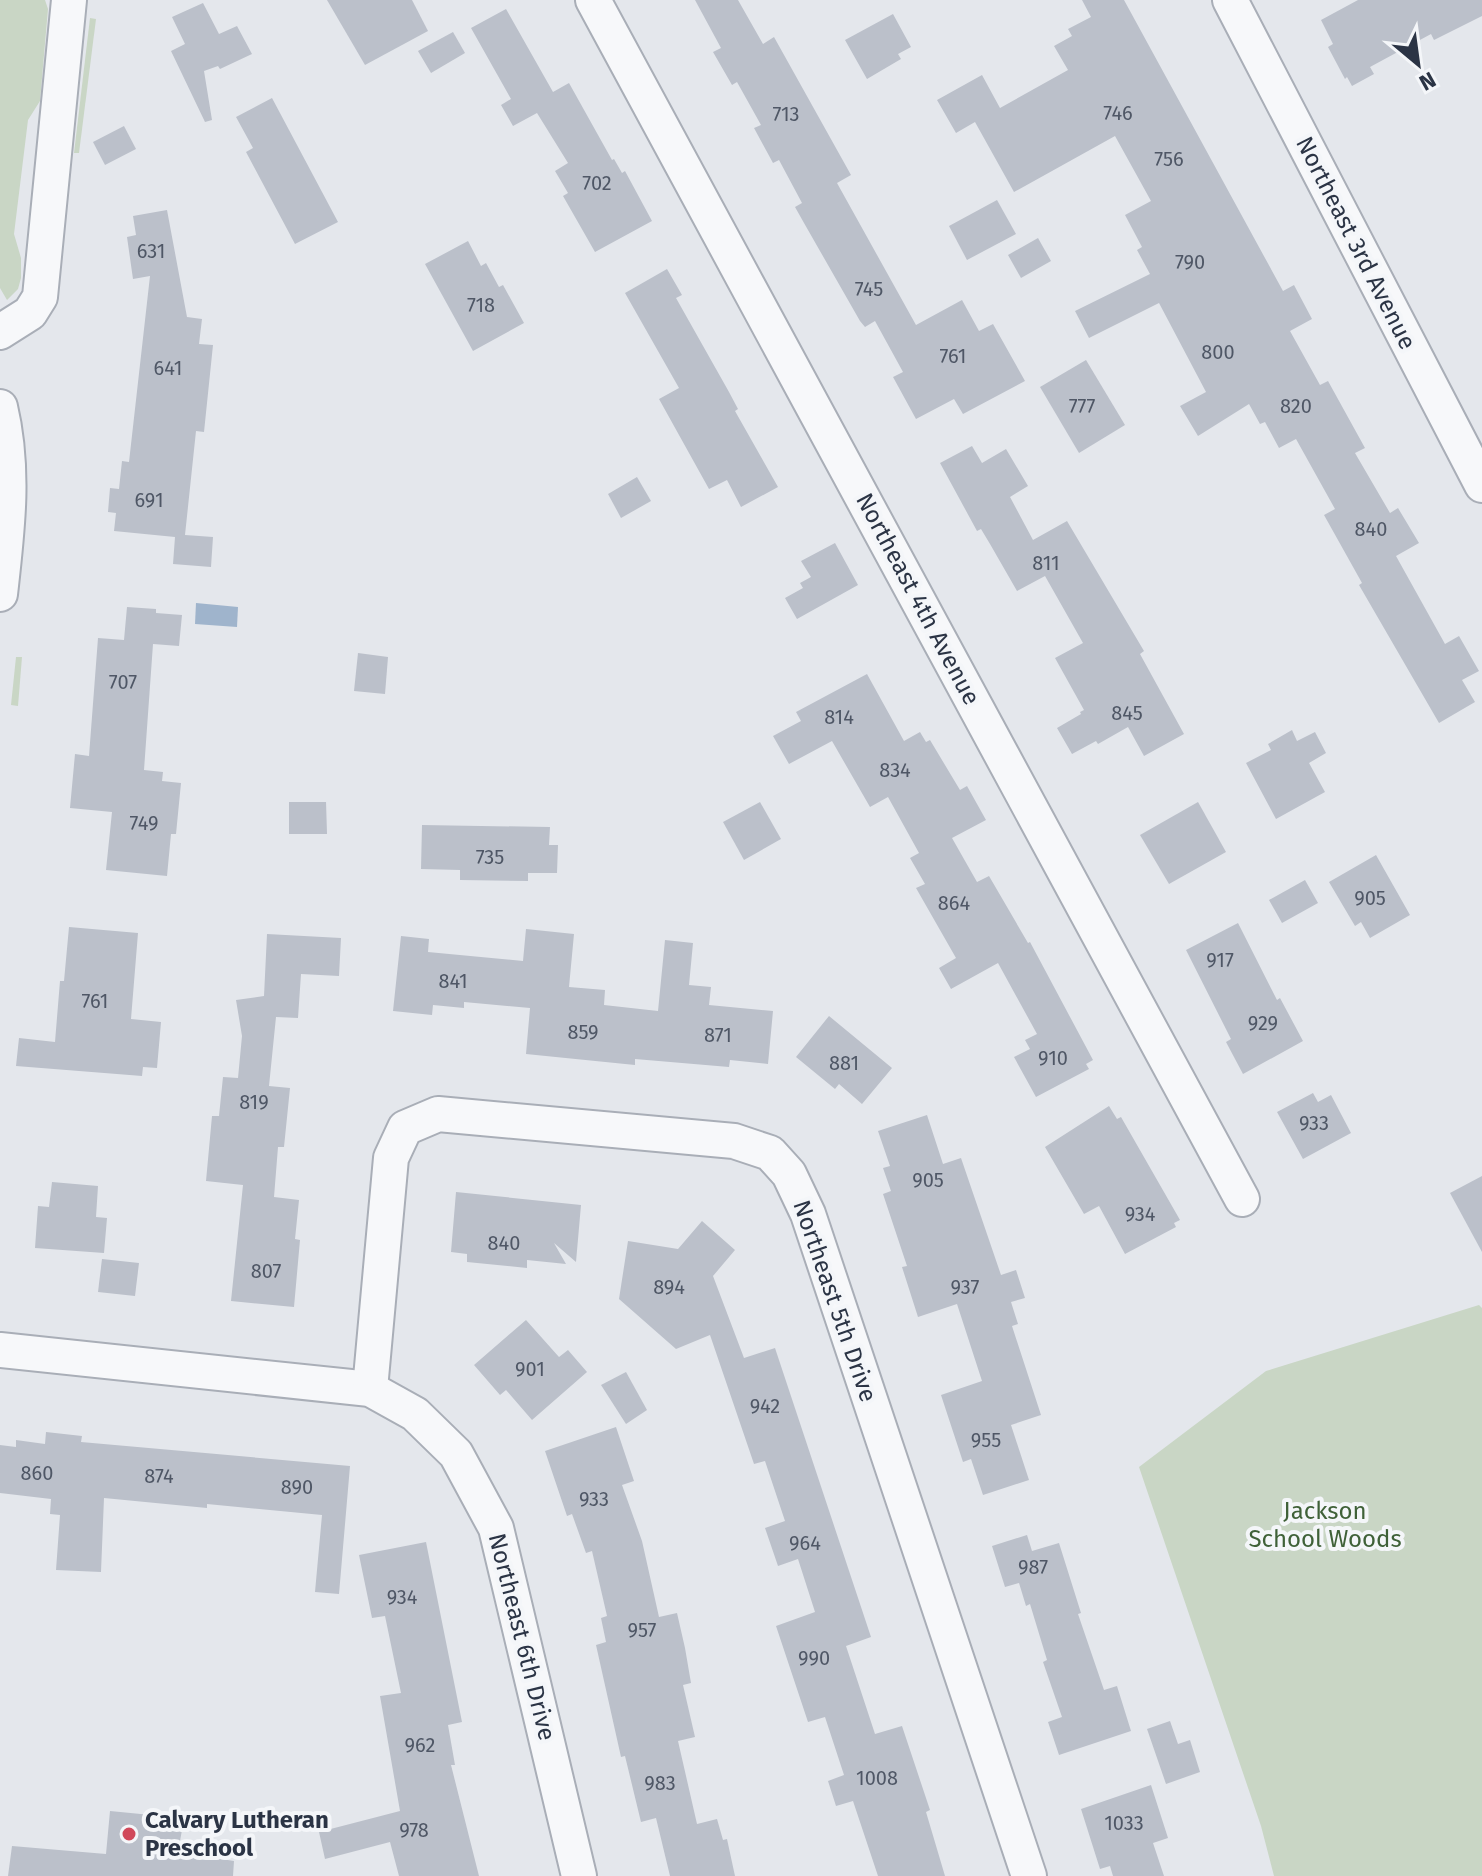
<svg xmlns="http://www.w3.org/2000/svg" width="1482" height="1876" font-family="'Fira Sans',sans-serif">
<rect width="100%" height="100%" fill="#e4e7ec"/>
<g fill="#c9d6c5">
<polygon points="0,0 45,0 48,9 40,101 28,120 14,234 21,258 21,278 18,289 7,300 0,288"/>
<polygon points="90,18 96,19 79,153 74,153"/>
<polygon points="16,657 22,657 18,706 11,705"/>
<polygon points="1479,1305 1482,1308 1482,1876 1274,1876 1261,1826 1139,1467 1266,1371"/>
</g>
<polygon fill="#9fb4cc" points="196,603 238,607 237,627 195,624"/>
<g fill="#bbc0ca">
<polygon points="327,0 412,0 428,31 365,65"/>
<polygon points="695,0 738,0 763,44 774,37 851,175 837,183 916,325 962,300 979,331 993,324 1025,381 963,414 954,399 916,419 893,377 903,372 875,321 865,327 860,321 804,223 795,207 802,203 779,160 773,163 754,128 761,125 737,82 732,85 713,52 721,48"/>
<polygon points="1082,0 1124,0 1283,291 1294,285 1312,319 1290,331 1320,385 1328,381 1365,448 1355,453 1390,513 1398,508 1419,543 1396,556 1445,644 1459,636 1479,671 1462,680 1475,702 1439,723 1359,585 1362,583 1324,515 1335,509 1296,439 1279,448 1265,422 1260,424 1249,404 1198,436 1180,406 1206,392 1159,303 1089,338 1075,311 1150,274 1137,250 1142,247 1125,215 1151,201 1115,136 1014,192 975,122 956,133 937,100 982,75 1000,108 1068,70 1054,46 1072,36 1068,29 1091,17"/>
<polygon points="1358,0 1482,0 1482,16 1434,40 1431,34 1370,67 1374,74 1352,86 1347,77 1345,79 1328,47 1333,44 1321,20"/>
<polygon points="203,3 219,34 237,26 252,54 220,69 218,66 204,71 212,120 205,122 171,51 185,44 172,17"/>
<polygon points="506,9 553,92 569,83 612,160 614,159 622,173 625,171 652,221 595,252 563,196 568,193 555,171 568,163 537,113 513,126 501,105 511,99 471,28"/>
<polygon points="893,14 911,47 898,54 901,59 867,79 845,40"/>
<polygon points="453,32 465,53 431,73 418,51"/>
<polygon points="272,98 338,222 295,244 246,152 253,148 236,117"/>
<polygon points="124,126 136,149 105,165 93,142"/>
<polygon points="997,200 1016,234 967,260 949,226"/>
<polygon points="167,210 187,317 202,319 199,344 213,345 204,432 196,431 185,535 213,537 211,567 173,564 175,537 114,531 116,513 108,512 110,488 119,489 122,461 129,462 150,276 133,279 127,237 136,235 133,216"/>
<polygon points="1038,238 1051,261 1021,278 1008,255"/>
<polygon points="468,241 481,266 486,263 499,287 503,285 524,323 473,351 425,264"/>
<polygon points="667,269 682,295 676,298 729,392 738,409 735,411 778,487 741,507 727,480 709,489 659,399 679,388 625,293"/>
<polygon points="1086,360 1125,425 1079,453 1040,387"/>
<polygon points="972,446 982,463 1006,449 1028,486 1010,497 1033,540 1067,521 1144,651 1140,654 1184,734 1144,756 1128,727 1098,744 1096,741 1072,754 1057,728 1081,714 1080,712 1084,710 1055,658 1083,643 1045,576 1017,591 990,544 981,529 977,531 940,463"/>
<polygon points="637,477 651,501 621,518 608,494"/>
<polygon points="835,543 858,585 797,619 785,598 803,588 800,583 811,577 801,561"/>
<polygon points="127,607 156,609 156,613 182,615 179,646 153,644 144,770 163,772 162,781 181,783 176,834 171,834 167,876 106,870 112,812 70,808 75,754 89,756 98,638 124,640"/>
<polygon points="358,653 388,657 385,694 354,691"/>
<polygon points="867,674 904,741 920,732 926,742 930,740 960,790 967,786 986,820 952,838 977,882 989,876 1028,943 1030,942 1093,1060 1086,1064 1089,1069 1036,1097 1014,1057 1030,1049 1025,1040 1037,1034 998,963 951,989 939,968 956,958 916,888 925,884 910,858 919,853 888,797 870,807 832,741 789,764 773,736 801,721 796,712"/>
<polygon points="1292,730 1297,741 1315,732 1326,753 1309,763 1325,792 1276,819 1246,763 1271,750 1268,744"/>
<polygon points="289,802 326,802 327,834 289,834"/>
<polygon points="760,802 781,839 744,860 723,822"/>
<polygon points="1198,802 1226,852 1169,884 1140,835"/>
<polygon points="422,825 550,827 549,845 558,845 557,873 528,873 528,881 460,880 460,870 421,869"/>
<polygon points="1376,855 1410,915 1370,938 1361,922 1355,926 1329,882"/>
<polygon points="1305,880 1318,903 1282,923 1269,900"/>
<polygon points="1238,923 1277,1000 1280,998 1303,1041 1243,1074 1226,1042 1231,1039 1186,950"/>
<polygon points="69,927 138,933 131,1019 161,1022 157,1068 143,1067 142,1076 16,1066 19,1038 55,1042 60,981 64,981"/>
<polygon points="526,929 574,934 569,987 605,990 604,1005 658,1011 665,940 693,943 689,985 711,987 709,1005 773,1011 768,1064 730,1060 729,1067 635,1059 635,1065 526,1054 530,1008 464,1002 464,1008 433,1005 432,1015 393,1011 401,936 429,939 428,952 523,961"/>
<polygon points="267,934 341,938 339,976 301,974 298,1018 276,1017 269,1086 290,1088 284,1147 278,1147 274,1197 299,1200 295,1239 300,1240 294,1307 231,1301 243,1185 206,1181 212,1116 219,1116 223,1077 238,1078 242,1036 236,1000 264,996"/>
<polygon points="829,1016 892,1068 862,1104 839,1084 835,1089 796,1057"/>
<polygon points="1313,1093 1318,1102 1331,1095 1351,1133 1303,1159 1277,1112"/>
<polygon points="1109,1106 1117,1119 1121,1117 1180,1220 1174,1223 1176,1227 1125,1254 1099,1206 1084,1214 1045,1147"/>
<polygon points="927,1115 943,1164 961,1158 1001,1275 1016,1270 1025,1298 1011,1302 1018,1324 1012,1326 1041,1415 1011,1425 1029,1480 983,1495 971,1459 963,1462 941,1395 982,1381 957,1304 918,1317 902,1267 907,1266 883,1194 891,1191 883,1168 890,1166 878,1131"/>
<polygon points="1482,1176 1482,1252 1450,1193"/>
<polygon points="52,1182 98,1186 96,1217 107,1218 104,1253 35,1248 38,1206 49,1207"/>
<polygon points="456,1192 581,1205 576,1262 554,1243 566,1264 527,1260 527,1268 467,1262 467,1254 451,1252"/>
<polygon points="702,1221 735,1250 713,1276 744,1358 775,1348 871,1637 846,1646 875,1734 902,1726 930,1810 926,1812 945,1876 878,1876 853,1801 836,1806 828,1781 844,1775 825,1717 808,1722 776,1626 815,1612 798,1559 778,1566 765,1528 785,1521 765,1461 754,1464 710,1335 676,1349 619,1299 628,1241 678,1249"/>
<polygon points="102,1259 139,1263 135,1296 98,1292"/>
<polygon points="526,1320 559,1357 568,1350 587,1372 532,1420 506,1390 500,1395 474,1365"/>
<polygon points="626,1372 647,1410 626,1424 601,1385"/>
<polygon points="616,1427 634,1481 622,1485 642,1541 659,1617 677,1613 685,1648 691,1683 683,1685 695,1737 678,1741 697,1824 717,1819 723,1840 727,1839 735,1876 670,1876 656,1818 641,1822 625,1756 621,1757 596,1645 606,1642 601,1618 607,1616 592,1551 586,1553 572,1514 567,1516 545,1451"/>
<polygon points="46,1432 82,1436 81,1442 350,1466 339,1594 315,1592 322,1515 207,1504 207,1508 104,1498 101,1572 56,1570 60,1515 50,1514 51,1499 0,1493 0,1445 16,1447 16,1440 45,1444"/>
<polygon points="1027,1535 1032,1551 1059,1543 1081,1613 1078,1614 1104,1690 1117,1686 1131,1731 1059,1755 1048,1722 1062,1717 1043,1662 1047,1660 1030,1604 1026,1606 1019,1583 1005,1587 992,1546"/>
<polygon points="426,1542 462,1722 448,1725 455,1765 451,1765 479,1876 399,1876 390,1842 325,1859 319,1832 400,1811 380,1696 401,1693 385,1616 372,1618 359,1555"/>
<polygon points="1170,1721 1178,1744 1190,1740 1200,1772 1166,1784 1147,1729"/>
<polygon points="1151,1785 1168,1838 1153,1843 1164,1876 1113,1876 1110,1866 1100,1869 1081,1809"/>
<polygon points="110,1811 151,1815 150,1825 182,1830 178,1852 234,1861 233,1876 8,1876 12,1846 106,1854"/>
</g>
<g fill="none" stroke-linecap="round" stroke-linejoin="round">
<defs>
<g id="minor">
<polyline points="593,0 1242,1199"/>
<polyline points="1230,0 1482,485"/>
<polyline points="0,332 30,313 40,297 69,0"/>
<path d="M0 407C15 470 7 532 0 594"/>
<polyline points="0,1350 370,1389 415,1414 456,1454 496,1528 579,1876"/>
<polyline points="370,1389 391,1158 405,1128 438,1114 734,1141 770,1153 789,1174 808,1214 1029,1876"/>
</g>
</defs>
<use href="#minor" stroke="#a9aeb7" stroke-width="38"/>
<use href="#minor" stroke="#f7f8fa" stroke-width="34"/>
</g>
<circle fill="#d1495b" stroke="#f4f6f9" stroke-width="3" cx="129" cy="1834" r="8"/>
<g text-anchor="middle" dominant-baseline="central" stroke-width="8" stroke-linejoin="round" paint-order="stroke">
<g font-size="20" fill="#4f5766">
<text x="1118" y="113">746</text>
<text x="786" y="114">713</text>
<text x="1169" y="159">756</text>
<text x="597" y="183">702</text>
<text x="151" y="251">631</text>
<text x="1190" y="262">790</text>
<text x="869" y="289">745</text>
<text x="481" y="305">718</text>
<text x="1218" y="352">800</text>
<text x="953" y="356">761</text>
<text x="168" y="368">641</text>
<text x="1082" y="406">777</text>
<text x="1296" y="406">820</text>
<text x="149" y="500">691</text>
<text x="1371" y="529">840</text>
<text x="1046" y="563">811</text>
<text x="123" y="682">707</text>
<text x="1127" y="713">845</text>
<text x="839" y="717">814</text>
<text x="895" y="770">834</text>
<text x="144" y="823">749</text>
<text x="490" y="857">735</text>
<text x="1370" y="898">905</text>
<text x="954" y="903">864</text>
<text x="1220" y="960">917</text>
<text x="453" y="981">841</text>
<text x="95" y="1001">761</text>
<text x="1263" y="1023">929</text>
<text x="583" y="1032">859</text>
<text x="718" y="1035">871</text>
<text x="1053" y="1058">910</text>
<text x="844" y="1063">881</text>
<text x="254" y="1102">819</text>
<text x="1314" y="1123">933</text>
<text x="928" y="1180">905</text>
<text x="1140" y="1214">934</text>
<text x="504" y="1243">840</text>
<text x="266" y="1271">807</text>
<text x="669" y="1287">894</text>
<text x="965" y="1287">937</text>
<text x="530" y="1369">901</text>
<text x="765" y="1406">942</text>
<text x="986" y="1440">955</text>
<text x="37" y="1473">860</text>
<text x="159" y="1476">874</text>
<text x="297" y="1487">890</text>
<text x="594" y="1499">933</text>
<text x="805" y="1543">964</text>
<text x="1033" y="1567">987</text>
<text x="402" y="1597">934</text>
<text x="642" y="1630">957</text>
<text x="814" y="1658">990</text>
<text x="420" y="1745">962</text>
<text x="877" y="1778">1008</text>
<text x="660" y="1783">983</text>
<text x="1124" y="1823">1033</text>
<text x="414" y="1830">978</text>
</g>
<g font-size="24" fill="#2b3445" stroke="#f4f6f9">
<text transform="translate(1356 243) rotate(63)">Northeast 3rd Avenue</text>
<text transform="translate(918 599) rotate(62)">Northeast 4th Avenue</text>
<text transform="translate(835 1301) rotate(71)">Northeast 5th Drive</text>
<text transform="translate(522 1637) rotate(76)">Northeast 6th Drive</text>
</g>
<g font-size="24" fill="#3f6138" stroke="#f4f6f9">
<text x="1325" y="1511">Jackson<tspan x="1325" dy="28">School Woods</tspan></text>
</g>
<g font-size="24" font-weight="bold" fill="#2b3445" stroke="#f4f6f9" text-anchor="start">
<text x="145" y="1820">Calvary Lutheran<tspan x="145" dy="28">Preschool</tspan></text>
</g>
</g>
<g transform="translate(1418 64) rotate(151)" stroke="#f4f6f9" stroke-width="6" paint-order="stroke">
<path d="M0-6L14 30L0 20L-14 30Z" fill="#2b3445"/>
<text y="-12" font-size="22" font-weight="bold" text-anchor="middle" fill="#2b3445">N</text>
</g>
</svg>
